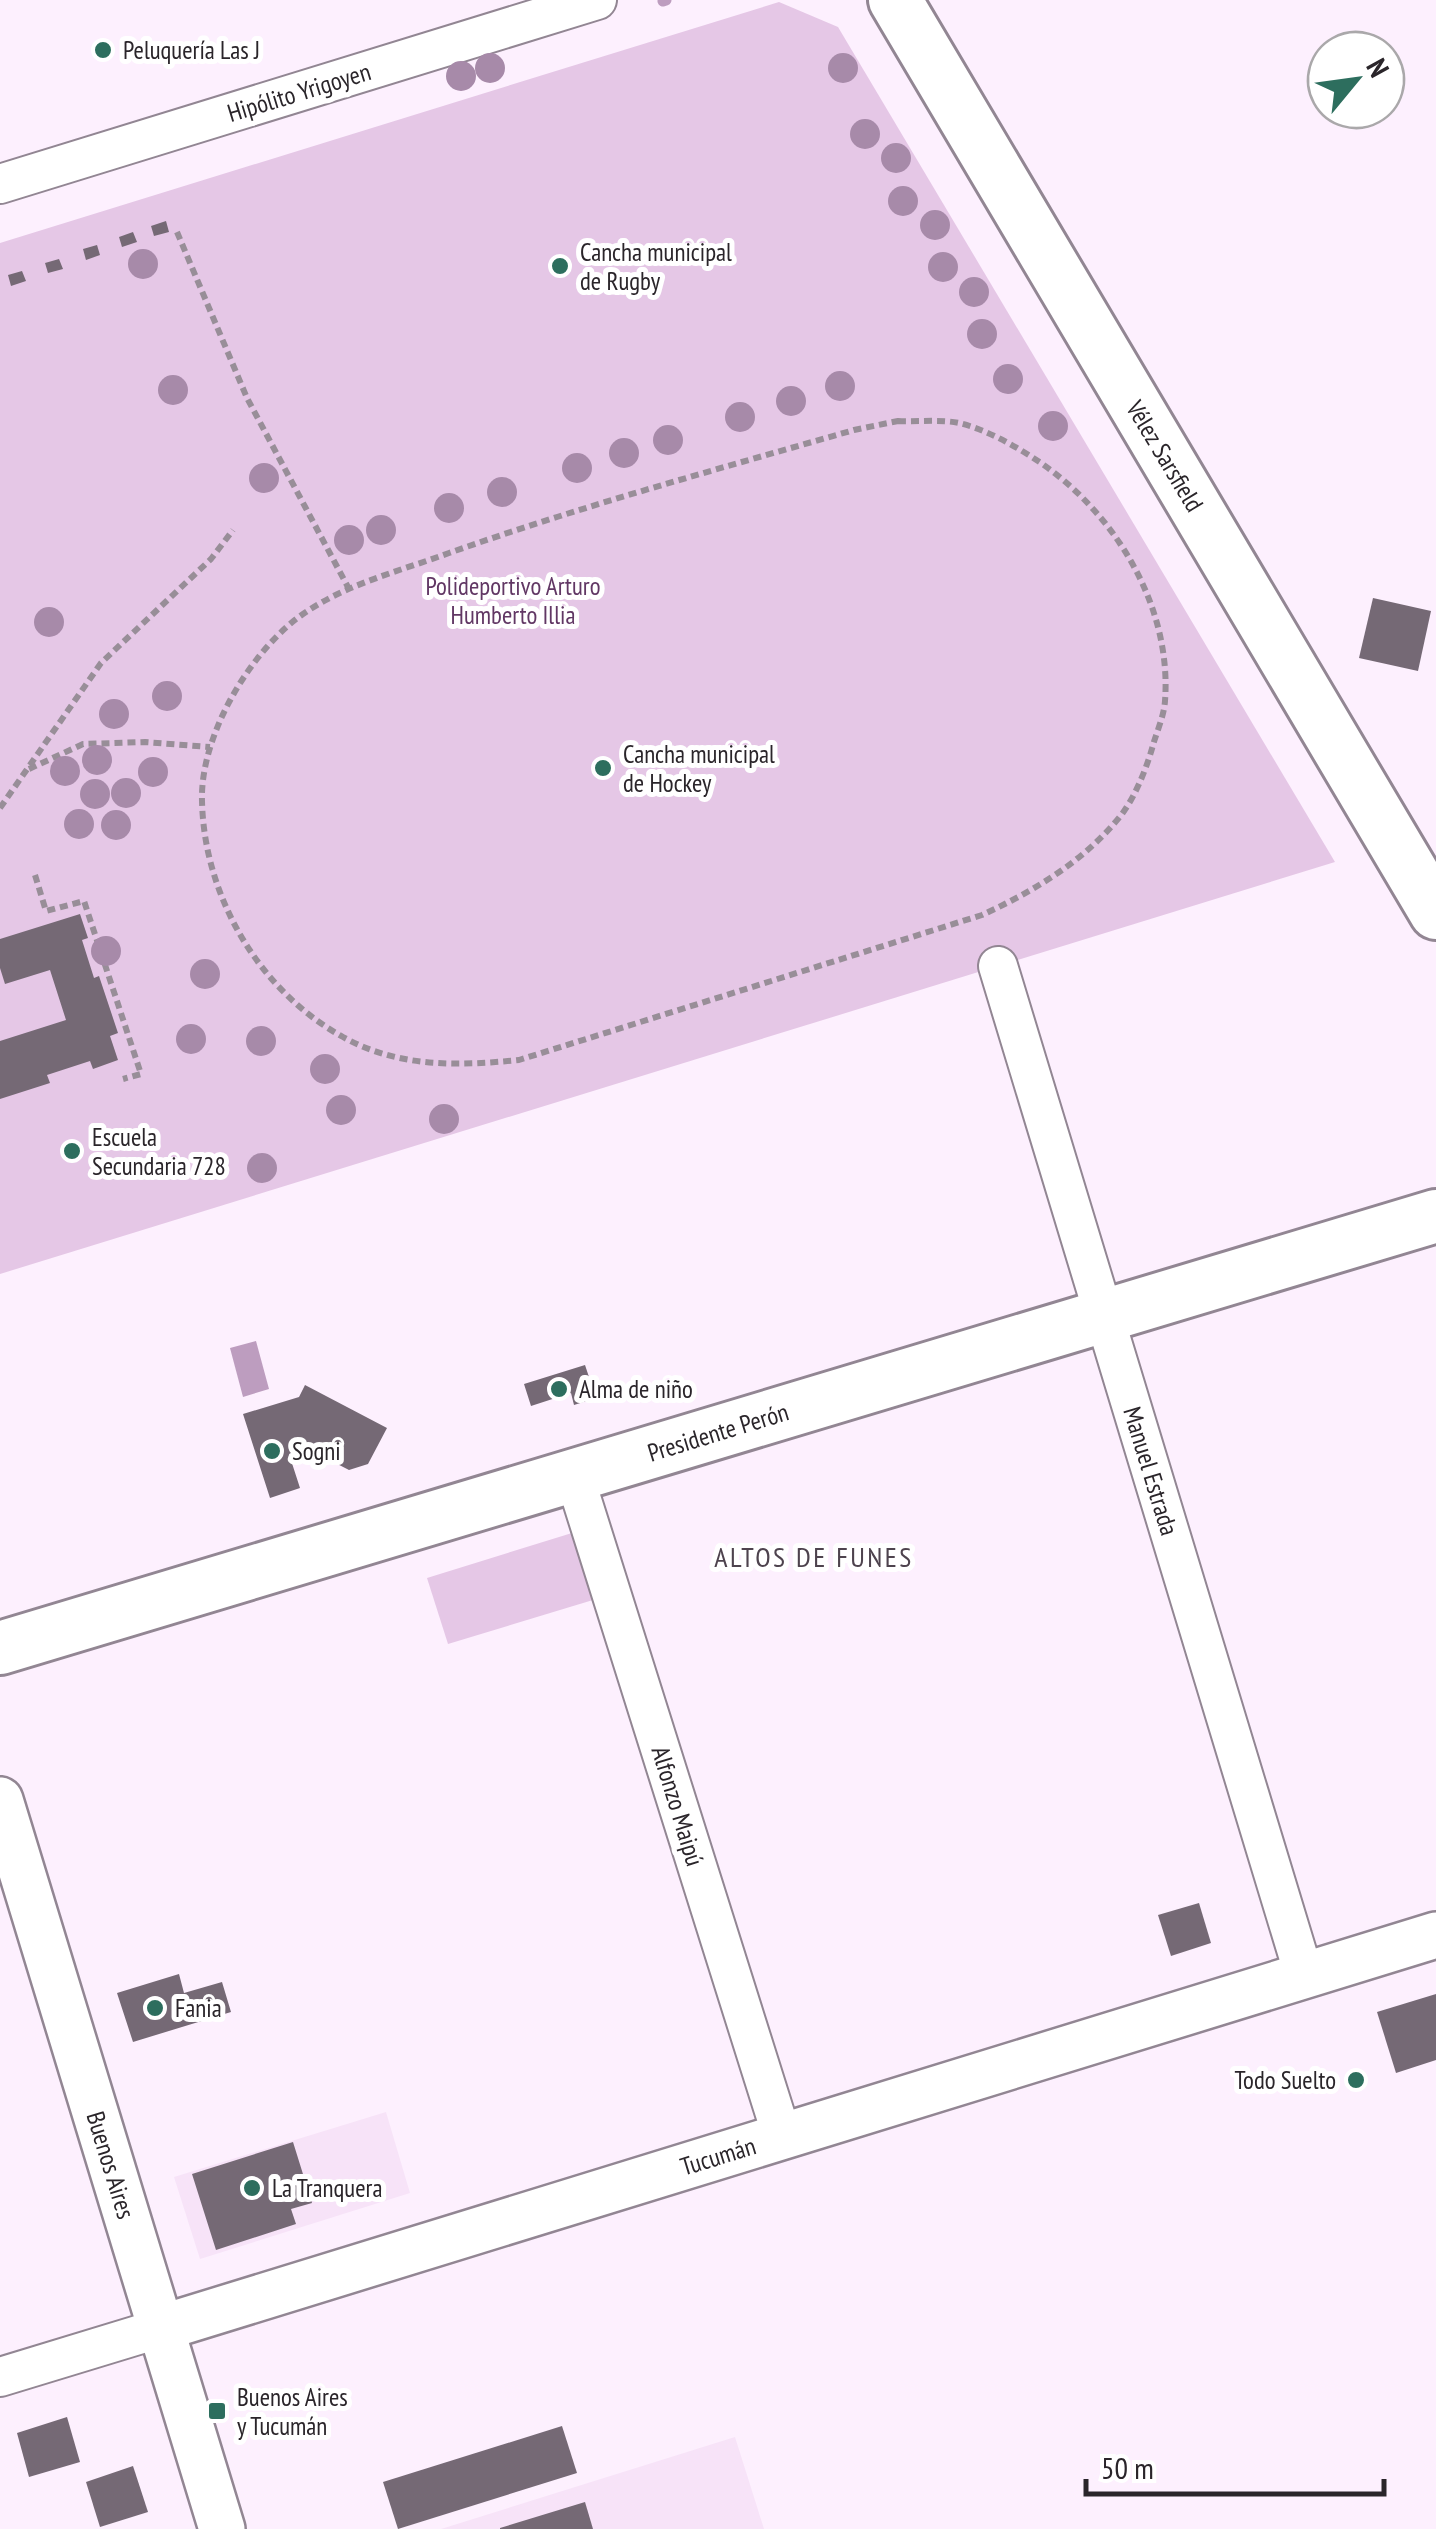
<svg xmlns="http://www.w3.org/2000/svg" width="1436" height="2529" font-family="'PT Sans Narrow',sans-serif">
<rect width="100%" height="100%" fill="#fdf0fe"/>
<g fill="#f7e3f8">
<polygon points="386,2112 410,2193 200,2259 174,2177"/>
<polygon points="735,2437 764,2529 441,2529"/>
</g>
<g fill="#e5c7e6">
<polygon points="779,2 838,27 1335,862 0,1274 0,243"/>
<polygon points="572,1533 593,1600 448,1644 427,1578"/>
</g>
<polygon fill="#bd9dbf" points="256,1341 269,1389 243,1397 230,1348"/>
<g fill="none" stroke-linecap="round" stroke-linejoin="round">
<polyline stroke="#bd9dbf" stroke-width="11" points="663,1 666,0"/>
</g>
<g fill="#756975">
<polygon points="166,221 169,232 154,236 151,226"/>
<polygon points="133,232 137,242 122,247 119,237"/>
<polygon points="97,245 100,255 86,260 83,249"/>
<polygon points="59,259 63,269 48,273 45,263"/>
<polygon points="22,271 26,281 11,286 8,275"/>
<polygon points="1373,598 1431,611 1418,671 1359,658"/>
<polygon points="80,914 88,938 82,940 94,978 99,976 118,1033 110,1036 118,1060 93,1069 90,1061 47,1075 50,1083 0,1099 0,1041 66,1020 50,970 5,984 0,968 0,939"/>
<polygon points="585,1365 596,1398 574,1405 571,1393 531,1406 524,1384"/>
<polygon points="305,1385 387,1428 368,1464 349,1470 314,1452 317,1445 289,1454 300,1488 270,1498 243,1414 299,1397"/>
<polygon points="1199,1903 1211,1943 1171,1956 1158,1915"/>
<polygon points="179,1974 184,1993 222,1982 231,2012 133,2042 117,1993"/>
<polygon points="1436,1994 1436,2060 1396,2073 1377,2012"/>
<polygon points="293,2142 312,2203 291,2209 296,2224 216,2250 192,2174"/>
<polygon points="67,2417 80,2462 29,2477 17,2433"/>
<polygon points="562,2426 577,2473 398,2529 383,2482"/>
<polygon points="133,2466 148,2512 100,2527 86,2482"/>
<polygon points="585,2502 593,2529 500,2529 500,2528"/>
</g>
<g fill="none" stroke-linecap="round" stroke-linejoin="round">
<defs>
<g id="minor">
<polyline points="0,184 597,0"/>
<polyline points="998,966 1304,1975"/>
<polyline points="574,1475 782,2136"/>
<polyline points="0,2377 161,2328"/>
</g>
<g id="tertiary">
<polyline points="0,1800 222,2529"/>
<polyline points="161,2328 1436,1935"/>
</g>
<g id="secondary">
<polyline points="895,0 1436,913"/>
<polyline points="0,1648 1436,1216"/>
</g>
</defs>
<use href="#minor" stroke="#928693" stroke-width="42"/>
<use href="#tertiary" stroke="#928693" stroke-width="50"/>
<use href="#secondary" stroke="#928693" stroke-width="58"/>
<g stroke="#988e98" stroke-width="6" stroke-dasharray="8 5" stroke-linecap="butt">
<polyline points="177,232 247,398 349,589"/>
<path d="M898 421C918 422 940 419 959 423 988 430 1017 447 1041 463 1116 515 1172 607 1165 701 1164 716 1157 731 1153 745 1147 767 1136 795 1122 814 1085 861 1034 891 982 915L519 1060C458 1066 399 1068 343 1037 259 991 204 896 202 801 200 736 250 651 303 614 346 584 400 571 449 553 582 506 718 469 854 430Z"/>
<polyline points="29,769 83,744 145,742 210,747"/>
<polyline points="0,808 101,663 211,559 233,530"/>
<polyline points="35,875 46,911 84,901 141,1074 123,1079"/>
</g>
<use href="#minor" stroke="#fff" stroke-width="38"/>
<use href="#tertiary" stroke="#fff" stroke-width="45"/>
<use href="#secondary" stroke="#fff" stroke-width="52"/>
</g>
<g fill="#a78aa9">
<circle cx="490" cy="68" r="15"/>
<circle cx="843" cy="68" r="15"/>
<circle cx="461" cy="76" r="15"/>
<circle cx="865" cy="134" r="15"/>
<circle cx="896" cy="158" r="15"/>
<circle cx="903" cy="201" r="15"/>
<circle cx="935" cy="225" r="15"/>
<circle cx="143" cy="264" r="15"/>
<circle cx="943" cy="267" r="15"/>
<circle cx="974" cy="292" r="15"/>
<circle cx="982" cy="334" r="15"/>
<circle cx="1008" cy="379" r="15"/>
<circle cx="840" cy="386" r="15"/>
<circle cx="173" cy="390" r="15"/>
<circle cx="791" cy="401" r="15"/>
<circle cx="740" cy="417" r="15"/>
<circle cx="1053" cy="426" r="15"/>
<circle cx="668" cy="440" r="15"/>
<circle cx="624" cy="453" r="15"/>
<circle cx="577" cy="468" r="15"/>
<circle cx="264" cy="478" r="15"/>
<circle cx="502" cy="492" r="15"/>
<circle cx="449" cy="508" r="15"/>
<circle cx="381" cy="530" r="15"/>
<circle cx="349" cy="540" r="15"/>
<circle cx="49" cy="622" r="15"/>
<circle cx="167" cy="696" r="15"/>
<circle cx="114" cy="714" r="15"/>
<circle cx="97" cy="760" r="15"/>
<circle cx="65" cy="771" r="15"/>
<circle cx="153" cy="772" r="15"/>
<circle cx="126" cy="793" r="15"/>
<circle cx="95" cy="794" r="15"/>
<circle cx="79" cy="824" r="15"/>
<circle cx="116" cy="825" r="15"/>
<circle cx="106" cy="951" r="15"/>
<circle cx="205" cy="974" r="15"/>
<circle cx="191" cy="1039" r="15"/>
<circle cx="261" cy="1041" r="15"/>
<circle cx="325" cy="1069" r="15"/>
<circle cx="341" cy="1110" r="15"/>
<circle cx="444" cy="1119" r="15"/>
<circle cx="262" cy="1168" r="15"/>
</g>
<g fill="#2d6e5e" stroke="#fff" stroke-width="4">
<circle cx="103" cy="50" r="10"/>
<circle cx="560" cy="266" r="10"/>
<circle cx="603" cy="768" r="10"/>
<circle cx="72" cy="1151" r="10"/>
<circle cx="559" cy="1389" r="10"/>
<circle cx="272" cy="1451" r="10"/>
<circle cx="155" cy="2008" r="10"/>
<circle cx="1356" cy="2080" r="10"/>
<circle cx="252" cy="2188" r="10"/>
<rect x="207" y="2401" width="20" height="20" rx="5"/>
</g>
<g text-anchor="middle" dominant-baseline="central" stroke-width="10" stroke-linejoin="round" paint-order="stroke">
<g font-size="25" fill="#2a252a" stroke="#fff" text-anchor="start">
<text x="123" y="50">Peluquería Las J</text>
<text x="580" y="252">Cancha municipal<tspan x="580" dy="29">de Rugby</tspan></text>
<text x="623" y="754">Cancha municipal<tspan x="623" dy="29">de Hockey</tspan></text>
<text x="92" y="1137">Escuela<tspan x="92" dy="29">Secundaria 728</tspan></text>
<text x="579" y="1389">Alma de niño</text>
<text x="292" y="1451">Sogni</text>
<text x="175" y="2008">Fania</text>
<text x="1336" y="2080" text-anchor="end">Todo Suelto</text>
<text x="272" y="2188">La Tranquera</text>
<text x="237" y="2397">Buenos Aires<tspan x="237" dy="29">y Tucumán</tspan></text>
</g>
<g font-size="25" fill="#2a252a" stroke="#fff">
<text transform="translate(299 92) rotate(-17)">Hipólito Yrigoyen</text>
<text transform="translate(1165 456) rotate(59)">Vélez Sarsfield</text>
<text transform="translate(718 1432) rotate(-17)">Presidente Perón</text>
<text transform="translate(1151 1471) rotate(73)">Manuel Estrada</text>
<text transform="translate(678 1806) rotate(73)">Alfonzo Maipú</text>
<text transform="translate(718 2156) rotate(-17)">Tucumán</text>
<text transform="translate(111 2165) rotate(73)">Buenos Aires</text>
</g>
<g font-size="25" fill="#613764" stroke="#fff">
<text x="513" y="586">Polideportivo Arturo<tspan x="513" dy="29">Humberto Illia</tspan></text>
</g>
<g font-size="28" letter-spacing="2.5" fill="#4e434e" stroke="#fff">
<text x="814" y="1556">ALTOS DE FUNES</text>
</g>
</g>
<g transform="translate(1356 80) rotate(61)"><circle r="48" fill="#ffffff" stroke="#aaa8aa" stroke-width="2.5"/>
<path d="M0-8L18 38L0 25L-18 38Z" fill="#2d6e5e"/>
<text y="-15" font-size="28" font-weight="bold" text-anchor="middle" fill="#2a252a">N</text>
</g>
<path d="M1086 2479v15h298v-15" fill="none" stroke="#2a252a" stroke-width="5"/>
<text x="1101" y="2479" font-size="30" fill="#2a252a" stroke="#ffffff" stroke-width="8" paint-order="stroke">50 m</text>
</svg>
